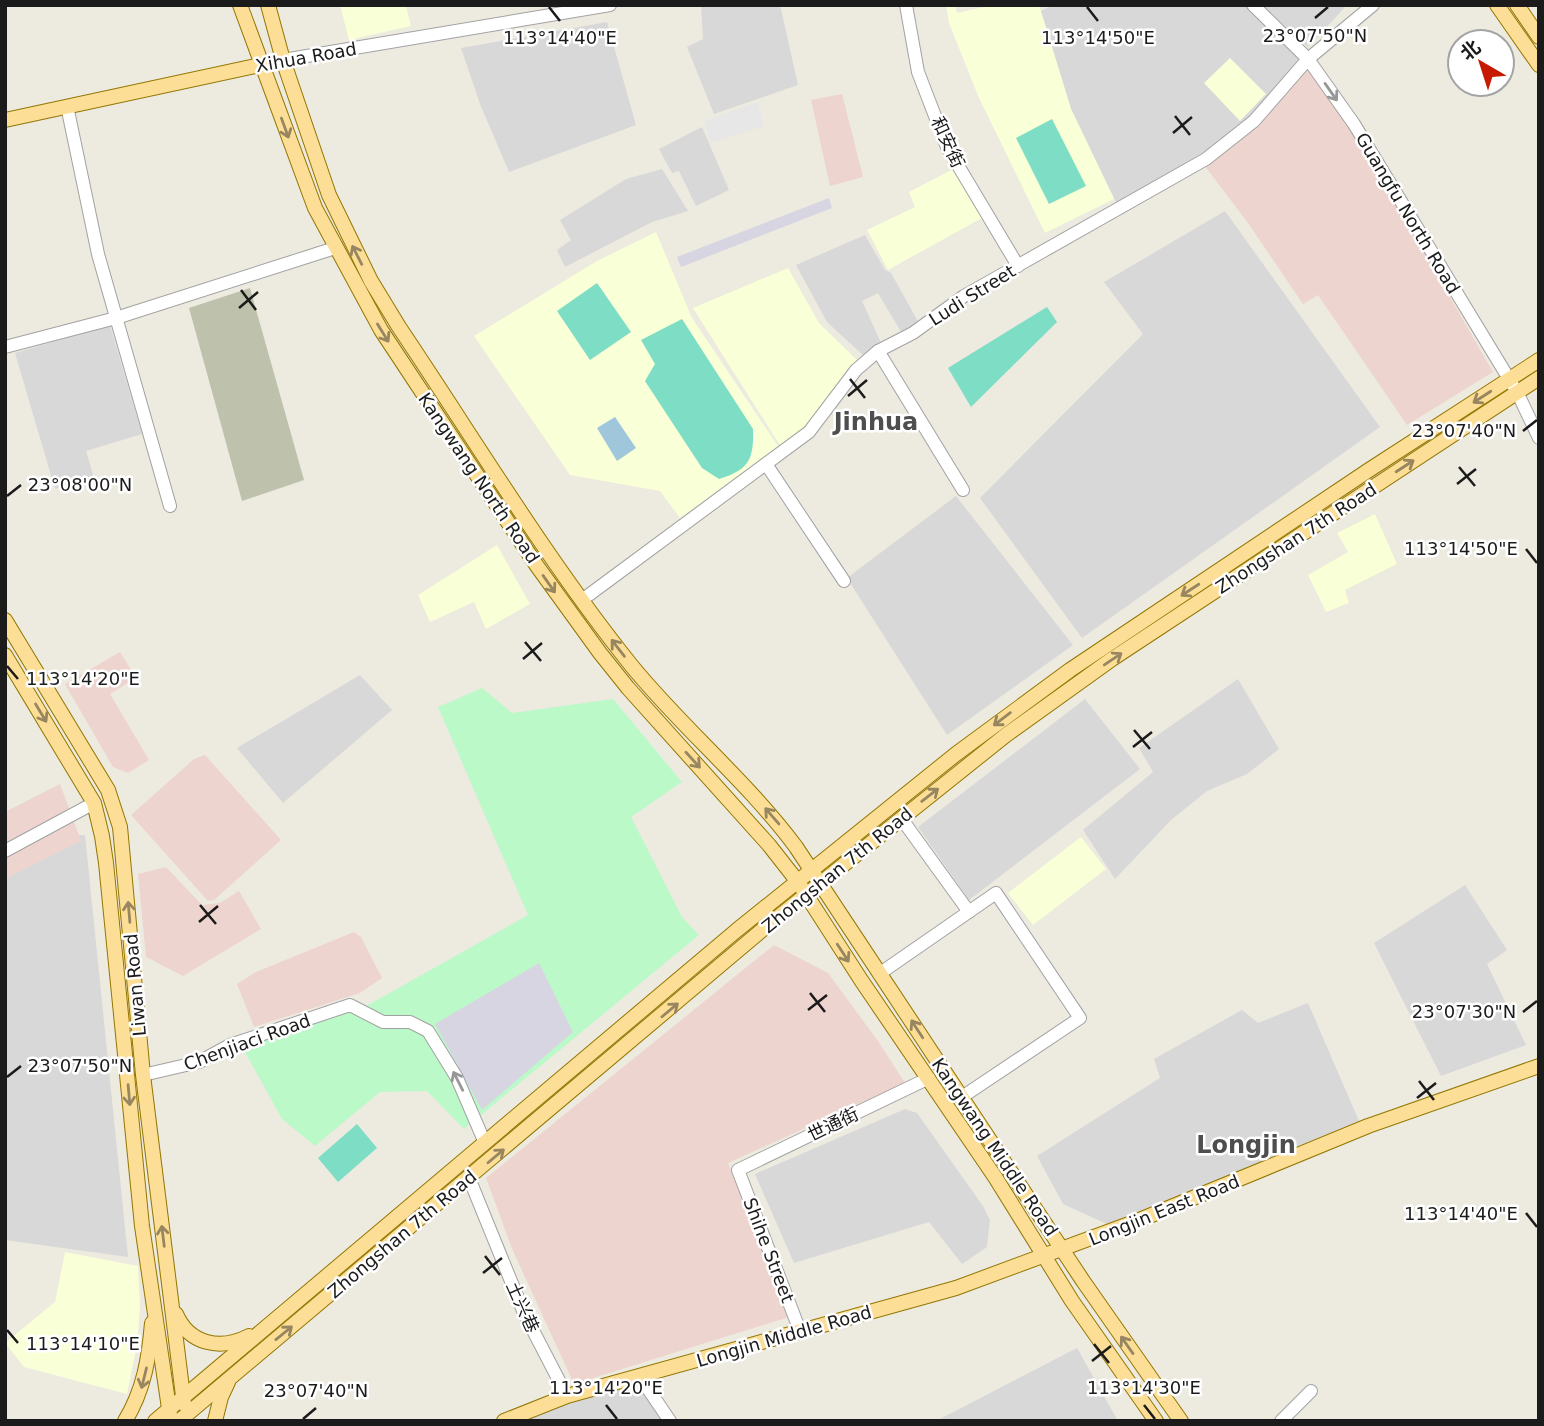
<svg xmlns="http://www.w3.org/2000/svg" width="1544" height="1426" font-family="'DejaVu Sans','Noto Sans SC',sans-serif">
<rect width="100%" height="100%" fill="#edeae0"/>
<g fill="#d9d8d8">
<polygon points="701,5 780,5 798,85 714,114 687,47 703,39"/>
<polygon points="1054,5 1244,5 1300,60 1256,111 1217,144 1117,204 1071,109 1041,11"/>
<polygon points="1258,5 1347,5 1308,47"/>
<polygon points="607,22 636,125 509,172 480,104 461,48"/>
<polygon points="702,127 729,190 696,206 679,171 672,173 659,149"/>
<polygon points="662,169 688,211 652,222 565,267 557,250 571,240 560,220 626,179"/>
<polygon points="1225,211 1380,427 1082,638 980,498 1143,334 1104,282"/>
<polygon points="865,235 885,270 891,273 920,325 903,335 878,293 862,301 882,345 864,356 827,322 796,265"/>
<polygon points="110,325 142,434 86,451 94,478 55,489 15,353"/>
<polygon points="956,496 1073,645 947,735 847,578"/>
<polygon points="360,675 392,710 283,803 237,748"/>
<polygon points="1238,679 1279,749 1247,774 1207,791 1171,820 1115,879 1083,830 1153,772 1139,748"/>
<polygon points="1085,699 1140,769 969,900 918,827"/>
<polygon points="85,835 128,1257 5,1240 5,860 50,836"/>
<polygon points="1465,885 1507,950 1487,964 1526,1045 1441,1076 1374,943"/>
<polygon points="1308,1003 1359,1121 1109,1225 1063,1204 1037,1156 1160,1078 1154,1059 1242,1010 1258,1023"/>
<polygon points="905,1109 917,1113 983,1206 990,1220 987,1247 962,1264 929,1222 794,1263 755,1174"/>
<polygon points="1077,1348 1118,1421 941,1421 940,1419"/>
<polygon points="639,1382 668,1421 512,1421 539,1409"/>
</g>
<g fill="#eed4ce">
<polygon points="1307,67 1360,141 1493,372 1407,425 1318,295 1303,304 1248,223 1204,165"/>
<polygon points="842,94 863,177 830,186 811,100"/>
<polygon points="120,652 136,678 110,694 149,760 128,773 113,767 65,684"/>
<polygon points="205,755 281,840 214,900 208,901 131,815 194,759"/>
<polygon points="60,784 81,841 5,879 5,812"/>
<polygon points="166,867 202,905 220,903 239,891 261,929 183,976 146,957 138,874"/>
<polygon points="354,932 361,937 382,978 360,993 254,1027 237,984 256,972"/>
<polygon points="774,945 828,973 878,1041 905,1083 728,1163 789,1317 574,1384 513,1251 486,1178"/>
</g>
<g fill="#f9ffd7">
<polygon points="340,5 406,5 411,26 349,40"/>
<polygon points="946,5 955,5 957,13 993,5 1039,5 1071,109 1114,199 1045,233 979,98 949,23"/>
<polygon points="1230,58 1266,94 1240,121 1204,83"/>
<polygon points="955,168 982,218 888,270 867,230 915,207 909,192"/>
<polygon points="656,232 692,318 778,446 680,518 660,491 570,475 474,336 597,261"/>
<polygon points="788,268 819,323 858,361 806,427 781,447 693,308"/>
<polygon points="1375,514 1397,564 1345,590 1349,603 1326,612 1308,575 1348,552 1337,533"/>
<polygon points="497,545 530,604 486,629 474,602 430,622 418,595"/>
<polygon points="1081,837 1106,869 1033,925 1008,893"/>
<polygon points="65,1252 138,1266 140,1306 137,1345 127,1394 24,1367 5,1343 55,1302"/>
</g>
<polygon fill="#bec1ac" points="250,288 304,480 242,501 189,308"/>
<polygon fill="#bbf9c9" points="482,688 512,713 613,699 682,782 631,817 682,917 699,935 464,1129 427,1091 380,1092 315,1146 282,1119 241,1045 370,1004 528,915 438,707"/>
<g fill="#7dddc5">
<polygon points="1052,119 1086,186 1049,204 1016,138"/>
<polygon points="597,283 631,332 590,360 557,311"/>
<polygon points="1047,307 1057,322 971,407 948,368"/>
<path d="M682 319 753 429C754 459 749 470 719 479L702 468 645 381 655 364 641 340Z"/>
<polygon points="357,1124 377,1148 338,1182 318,1158"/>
</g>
<polygon fill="#e7e7e7" points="757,102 764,126 711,143 704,121"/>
<g fill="#d7d5e2">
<polygon points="829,198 832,208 681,267 677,257"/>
<polygon points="539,963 573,1032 482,1110 435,1024"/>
</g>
<polygon fill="#a0c6db" points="615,417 636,448 617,461 597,428"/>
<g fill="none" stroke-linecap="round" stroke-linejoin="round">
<defs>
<g id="minor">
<polyline points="906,5 918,72 947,147 1018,266"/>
<polyline points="1253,5 1308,59 1354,124 1517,392 1539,438"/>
<polyline points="283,60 610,5"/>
<polyline points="67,106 98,254 170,506"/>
<polyline points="5,347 116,318 335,248"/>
<polyline points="878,351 963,490"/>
<polyline points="766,464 844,581"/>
<polyline points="582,600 809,432 856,370 878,351 913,333 964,296 1206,159 1254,121 1308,59 1373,5"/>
<polyline points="901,818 969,912"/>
<polyline points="5,851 94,803"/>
<polyline points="879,974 996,893 1080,1018 962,1097"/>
<polyline points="143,1075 199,1062 230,1045 350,1005 383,1022 410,1022 428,1031 457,1078 485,1143"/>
<polyline points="469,1178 524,1313 567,1396"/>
<polyline points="800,1331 738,1170 929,1078"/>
<polyline points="640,1377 670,1421"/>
<polyline points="1281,1421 1311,1391"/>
</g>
<g id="major">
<polyline points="240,5 315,208 381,330 537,566 600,653 628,688 769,845 798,882 861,980 995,1177 1072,1301 1156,1421"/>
<path d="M268 5 283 60 329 195 371 281 399 327C475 440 546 559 631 665 683 729 747 781 796 847L1083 1281 1181 1421"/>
<polyline points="1497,5 1539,65"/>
<polyline points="1517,5 1539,37"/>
<polyline points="5,120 283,60"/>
<polyline points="5,620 108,790 120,827 143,1075 184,1404"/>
<polyline points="5,655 94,803 102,836 106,863 142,1226 170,1415"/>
<path d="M176 1314C189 1344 220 1351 249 1336"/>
<path d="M125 1421C144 1390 149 1358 152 1323"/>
<polyline points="155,1421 737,930 956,754 1070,670 1369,470 1539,360"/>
<polyline points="179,1421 762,930 1006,735 1112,659 1539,378"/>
<polyline points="215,1421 221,1397 228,1382"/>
<polyline points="504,1421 567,1396 956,1288 1137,1221 1368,1126 1539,1066"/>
</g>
</defs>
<use href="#minor" stroke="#a2a2a2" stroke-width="14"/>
<use href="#major" stroke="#927600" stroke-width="16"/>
<use href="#minor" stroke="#fff" stroke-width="12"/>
<use href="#major" stroke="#fcde96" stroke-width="14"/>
</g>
<defs><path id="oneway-shaft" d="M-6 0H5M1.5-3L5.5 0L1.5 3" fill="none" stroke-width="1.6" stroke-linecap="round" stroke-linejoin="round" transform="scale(1.75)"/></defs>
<g stroke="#989898">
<use href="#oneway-shaft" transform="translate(1331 92) rotate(55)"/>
<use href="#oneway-shaft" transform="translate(458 1081) rotate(-117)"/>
</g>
<g stroke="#97865f">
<use href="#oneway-shaft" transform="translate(285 128) rotate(70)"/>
<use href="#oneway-shaft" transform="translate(357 255) rotate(-117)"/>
<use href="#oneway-shaft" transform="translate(383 333) rotate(58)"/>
<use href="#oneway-shaft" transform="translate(1482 397) rotate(147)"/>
<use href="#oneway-shaft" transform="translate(1405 466) rotate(-33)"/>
<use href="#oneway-shaft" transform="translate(549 584) rotate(55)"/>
<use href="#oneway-shaft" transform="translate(1190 590) rotate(147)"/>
<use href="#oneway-shaft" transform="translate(618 648) rotate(-128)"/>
<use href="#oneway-shaft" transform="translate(1113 659) rotate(-34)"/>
<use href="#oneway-shaft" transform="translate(41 713) rotate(59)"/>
<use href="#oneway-shaft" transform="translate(1002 719) rotate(143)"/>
<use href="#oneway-shaft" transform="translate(693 760) rotate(48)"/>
<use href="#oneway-shaft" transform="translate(930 795) rotate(-38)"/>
<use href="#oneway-shaft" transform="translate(772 816) rotate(-131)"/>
<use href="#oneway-shaft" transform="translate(129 912) rotate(-95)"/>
<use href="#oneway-shaft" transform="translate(843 953) rotate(57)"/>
<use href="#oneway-shaft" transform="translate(670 1010) rotate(-40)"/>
<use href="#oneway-shaft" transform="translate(917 1029) rotate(-123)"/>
<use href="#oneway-shaft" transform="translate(129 1095) rotate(85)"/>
<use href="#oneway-shaft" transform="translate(496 1156) rotate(-40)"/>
<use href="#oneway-shaft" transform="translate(163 1236) rotate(-97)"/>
<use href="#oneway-shaft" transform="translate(284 1333) rotate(-39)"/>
<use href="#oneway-shaft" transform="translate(1127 1345) rotate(-125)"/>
<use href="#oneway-shaft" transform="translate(144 1378) rotate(104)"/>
</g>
<path fill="none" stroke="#1b1b1b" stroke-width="2.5" d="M549 7 560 21M1087 7 1098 21M1315 18 1328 7M1175 116 1190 135M1173 133 1192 117M241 290 256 310M239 308 258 292M850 379 865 398M848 396 867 380M1523 431 1537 420M1459 467 1475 486M1457 484 1476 469M7 496 21 485M1526 549 1537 563M525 642 541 661M523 659 542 643M7 666 18 679M1134 730 1150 749M1133 747 1152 732M200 905 216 924M199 922 218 906M810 993 825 1012M808 1010 827 995M1523 1012 1537 1001M7 1077 21 1066M1419 1081 1434 1100M1417 1098 1436 1083M1526 1213 1537 1227M485 1256 500 1275M483 1273 502 1258M7 1330 18 1343M1094 1344 1109 1363M1092 1361 1111 1346M606 1405 617 1419M1144 1405 1155 1419M303 1419 316 1408"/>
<g text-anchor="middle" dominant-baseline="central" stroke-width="5" stroke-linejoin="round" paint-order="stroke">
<g font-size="18" fill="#1b1b1b" stroke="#fff">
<text transform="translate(306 57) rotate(-10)">Xihua Road</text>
<text transform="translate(948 142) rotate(65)">和安街</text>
<text transform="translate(1408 213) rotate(59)">Guangfu North Road</text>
<text transform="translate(972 295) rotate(-32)">Ludi Street</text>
<text transform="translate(479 478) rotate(56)">Kangwang North Road</text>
<text transform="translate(1296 538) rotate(-33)">Zhongshan 7th Road</text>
<text transform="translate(837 870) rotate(-39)">Zhongshan 7th Road</text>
<text transform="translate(135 985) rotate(-95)">Liwan Road</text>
<text transform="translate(247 1042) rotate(-20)">Chenjiaci Road</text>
<text transform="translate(833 1124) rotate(-26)">世通街</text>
<text transform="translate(995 1147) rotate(56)">Kangwang Middle Road</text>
<text transform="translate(1164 1210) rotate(-22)">Longjin East Road</text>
<text transform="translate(402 1234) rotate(-40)">Zhongshan 7th Road</text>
<text transform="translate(769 1250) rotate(69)">Shihe Street</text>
<text transform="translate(523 1307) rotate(66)">土兴巷</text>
<text transform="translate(784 1336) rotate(-16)">Longjin Middle Road</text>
</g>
<g font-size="24" font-weight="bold" fill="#4e4e4e" stroke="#fff">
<text x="876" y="422">Jinhua</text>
<text x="1246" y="1145">Longjin</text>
</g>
</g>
<g font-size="18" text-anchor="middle" fill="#1b1b1b" stroke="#fff" stroke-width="5" stroke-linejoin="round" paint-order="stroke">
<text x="1315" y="42">23°07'50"N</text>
<text x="560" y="44">113°14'40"E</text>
<text x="1098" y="44">113°14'50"E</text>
<text x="1464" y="437">23°07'40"N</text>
<text x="80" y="491">23°08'00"N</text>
<text x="1461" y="555">113°14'50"E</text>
<text x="83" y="685">113°14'20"E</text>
<text x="1464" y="1018">23°07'30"N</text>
<text x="80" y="1072">23°07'50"N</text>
<text x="1461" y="1220">113°14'40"E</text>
<text x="83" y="1350">113°14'10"E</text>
<text x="606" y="1394">113°14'20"E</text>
<text x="1144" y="1394">113°14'30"E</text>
<text x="316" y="1397">23°07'40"N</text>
</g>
<rect width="1544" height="1426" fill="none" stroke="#1b1b1b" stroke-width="14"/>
<g transform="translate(1481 63) rotate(321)"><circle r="33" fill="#ffffff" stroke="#a4a4a4" stroke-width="2"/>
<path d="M0-5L12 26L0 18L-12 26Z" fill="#c61b00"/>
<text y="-10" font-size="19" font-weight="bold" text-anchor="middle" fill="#1b1b1b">北</text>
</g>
</svg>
